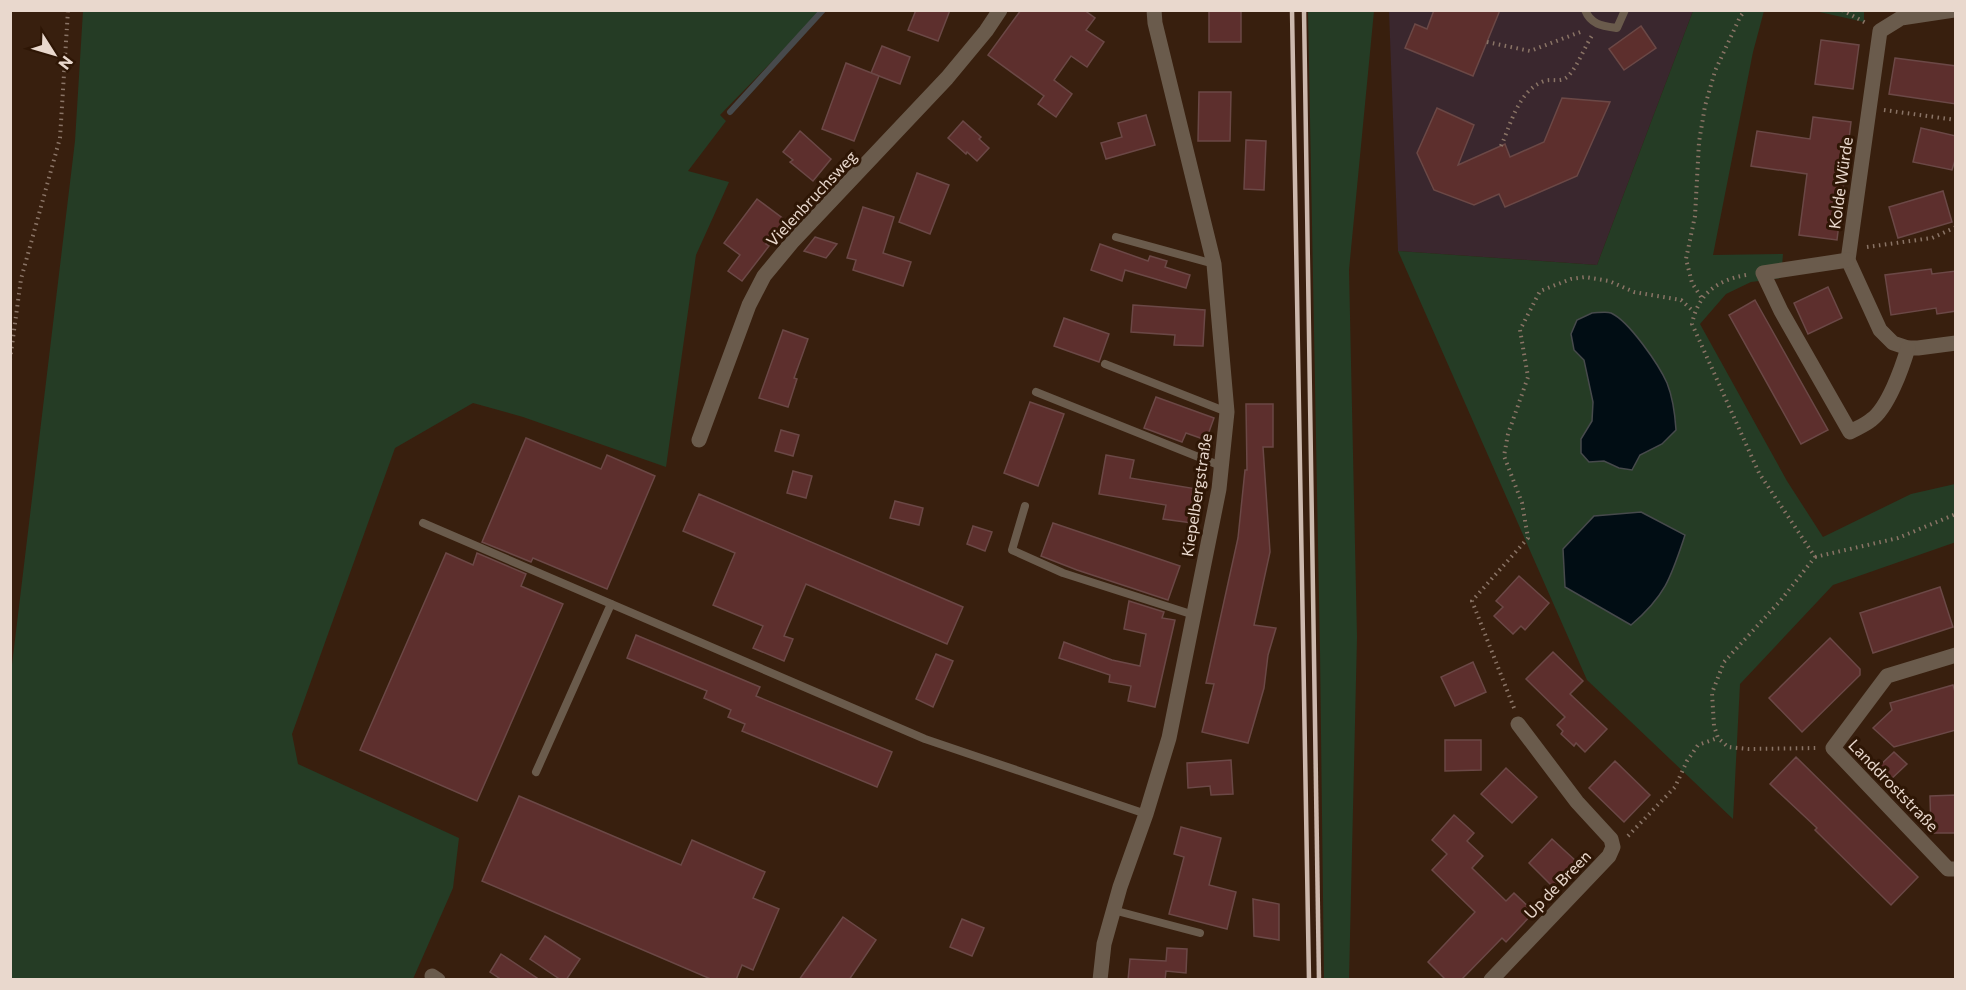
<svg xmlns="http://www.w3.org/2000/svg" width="1966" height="990" font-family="Commissioner,sans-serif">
<rect width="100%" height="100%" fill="#381f0e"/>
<polygon fill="#3a272e" points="1389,11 1693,11 1597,265 1398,251"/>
<g fill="#253c25">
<polygon points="83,11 819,11 818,14 720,115 726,121 688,171 729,182 696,255 666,467 523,417 473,403 395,448 292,734 298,764 459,838 453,888 413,979 11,979 11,673 75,141"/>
<polygon points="1308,11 1374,11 1349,270 1357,637 1349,980 1324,979 1320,651"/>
<polygon points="1693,11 1764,11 1753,52 1713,255 1783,254 1781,278 1751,282 1726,294 1700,324 1787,481 1823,537 1911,494 1955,484 1956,542 1833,585 1740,684 1733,819 1587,680 1398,251 1597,265"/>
<polygon points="1815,11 1864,11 1864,22"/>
</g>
<g fill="#010d14" stroke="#474a4c" stroke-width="1.5">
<path d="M1592 313C1597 313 1606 311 1611 313 1629 321 1659 365 1667 383 1673 398 1675 414 1676 430L1662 444 1640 455 1632 470 1619 468 1604 461 1589 462 1581 453V439L1592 421 1593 402 1584 360 1574 350 1571 334 1577 320Z"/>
<path d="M1641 512 1685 535C1671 577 1666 595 1631 625L1565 587 1563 549 1594 516Z"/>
</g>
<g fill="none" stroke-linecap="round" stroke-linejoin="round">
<polyline stroke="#474a4c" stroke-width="6" points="730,112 823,10"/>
</g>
<g fill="#5d2f2d" stroke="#6b4846" stroke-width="1.5">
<polygon points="916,10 950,10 938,41 908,30"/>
<polygon points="1021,10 1084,10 1095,18 1086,30 1104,42 1087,67 1071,56 1054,80 1072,94 1056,117 1038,104 1044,96 988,55"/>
<rect x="1209" y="10" width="32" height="32"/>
<polygon points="1434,10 1500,10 1473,76 1405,48 1415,24 1427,29"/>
<polygon points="1641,26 1656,48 1624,70 1609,49"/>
<polygon points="1821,40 1859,45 1853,89 1815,84"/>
<polygon points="882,46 910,57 900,84 871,73"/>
<polygon points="1895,58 1956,66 1956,104 1889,94"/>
<polygon points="846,63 879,76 854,141 822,129"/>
<polygon points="1199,92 1231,92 1230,141 1198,141"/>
<polygon points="1562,98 1610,102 1577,176 1505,207 1499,194 1474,205 1434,190 1417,153 1437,108 1474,125 1458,165 1505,144 1510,157 1544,142"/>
<polygon points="1146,115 1155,145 1106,159 1101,143 1122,137 1118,123"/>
<polygon points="1813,117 1851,122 1837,240 1799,235 1807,174 1751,166 1757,131 1810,139"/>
<polygon points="963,121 981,137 979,139 989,148 977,161 967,152 966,154 948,138"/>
<polygon points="1921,128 1956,136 1956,157 1952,170 1913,162"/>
<polygon points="800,131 831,159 813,181 790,162 793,160 783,152"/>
<polygon points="1246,140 1266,141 1264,190 1244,189"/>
<polygon points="917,173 949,185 930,234 899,222"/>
<polygon points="1943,191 1952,222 1898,238 1889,207"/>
<polygon points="757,199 785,220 766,244 769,246 742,281 728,271 740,255 724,243"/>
<polygon points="863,207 894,217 883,253 911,262 903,286 853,270 856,260 847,258"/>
<polygon points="815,237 837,244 826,258 804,251"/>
<polygon points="1100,244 1148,261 1150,256 1167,261 1165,267 1190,275 1186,288 1125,270 1122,281 1091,270"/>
<polygon points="1931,269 1932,274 1956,271 1956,311 1937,314 1936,308 1891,315 1885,275"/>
<polygon points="1828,287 1842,318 1808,334 1794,303"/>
<polygon points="1755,300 1828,430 1801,444 1729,315"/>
<polygon points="1133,305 1205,310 1203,346 1174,345 1175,335 1131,332"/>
<polygon points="1064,318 1109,334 1099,362 1054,346"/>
<polygon points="783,330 808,339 794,378 797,379 788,407 759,398"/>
<polygon points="1156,397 1214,418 1206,440 1186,433 1182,442 1144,428"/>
<polygon points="1030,402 1064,414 1038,486 1004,473"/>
<polygon points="1246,404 1273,404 1273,447 1263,447 1270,552 1254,625 1276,628 1268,655 1264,688 1248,743 1202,732 1214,684 1206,683 1238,538 1245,470 1247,470"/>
<polygon points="781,430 799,435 793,456 775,451"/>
<polygon points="526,438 601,469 607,455 655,476 607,589 533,558 531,562 482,542"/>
<polygon points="1106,455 1134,460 1130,478 1197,489 1192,523 1163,519 1166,505 1099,494"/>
<polygon points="793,471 812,476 806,498 787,493"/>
<polygon points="699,494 963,607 947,644 806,584 784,636 793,639 784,661 753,648 763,626 713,605 735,553 683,531"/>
<polygon points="895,501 923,508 919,525 890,518"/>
<polygon points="1053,523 1180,566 1168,600 1077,570 1041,556"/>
<polygon points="973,526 992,532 985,551 967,544"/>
<polygon points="446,553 473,565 477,553 526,574 521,586 563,604 477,801 360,750"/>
<polygon points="1519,576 1549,603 1525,630 1521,626 1513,634 1494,616 1503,607 1496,601"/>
<polygon points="1940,587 1953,627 1873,653 1860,613"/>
<polygon points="1129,601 1164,612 1162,618 1175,620 1155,707 1128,701 1131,686 1109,682 1110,675 1059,658 1064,642 1112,660 1140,666 1146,634 1124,629"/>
<polygon points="636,635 760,687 756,696 892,752 877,787 742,731 745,724 728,717 731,710 704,698 707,691 627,658"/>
<polygon points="1830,638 1860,669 1860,675 1802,732 1769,698"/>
<polygon points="1553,652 1583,681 1570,694 1607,729 1585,752 1576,743 1574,746 1561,734 1563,731 1557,725 1565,717 1526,679"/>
<polygon points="936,654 953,661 933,707 916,699"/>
<polygon points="1473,662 1486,692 1455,706 1441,677"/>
<polygon points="1953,685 1956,695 1956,730 1894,747 1873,728 1892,710 1890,703"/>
<polygon points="1445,740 1481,740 1481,770 1445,771"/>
<polygon points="1894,752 1907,764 1887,783 1875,770"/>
<polygon points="1796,757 1918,877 1891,905 1815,830 1817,828 1770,784"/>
<polygon points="1231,760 1233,794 1211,795 1210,786 1188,788 1187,763"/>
<polygon points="1615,761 1650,795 1624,822 1589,788"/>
<polygon points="1506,768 1537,797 1512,823 1481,794"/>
<polygon points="1956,795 1956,833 1931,833 1930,796"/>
<polygon points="519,796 681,865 692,840 765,872 753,898 779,909 753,970 742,965 736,980 713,980 482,881"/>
<polygon points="1454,815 1474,833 1467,841 1483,856 1472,868 1506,901 1514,893 1534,912 1506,942 1502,938 1461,980 1446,980 1428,962 1475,912 1432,870 1447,854 1432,840"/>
<polygon points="1181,827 1221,838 1209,885 1236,892 1227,929 1169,914 1184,857 1174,854"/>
<polygon points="1552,839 1577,862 1553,887 1529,863"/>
<polygon points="1253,899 1279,904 1279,940 1254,936"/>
<polygon points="843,917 876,940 849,980 799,980"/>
<polygon points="962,919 984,928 972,956 950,947"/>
<polygon points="545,936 580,959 566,980 561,980 530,959"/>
<polygon points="1167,948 1187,949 1186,973 1166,971 1165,980 1128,980 1130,959 1166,961"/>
<polygon points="501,954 540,980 502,980 490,972"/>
</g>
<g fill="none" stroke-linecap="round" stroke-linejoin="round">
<g stroke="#8a7466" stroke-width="4" stroke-dasharray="1.5 4.5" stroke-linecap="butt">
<polyline points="1842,10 1866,23"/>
<polyline points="1487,42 1530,51 1583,31"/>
<polyline points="1884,110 1956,120"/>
<path d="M1501 146C1511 124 1518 91 1544 81 1553 78 1562 84 1570 74 1579 63 1585 46 1593 34"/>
<polyline points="1867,247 1932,238 1956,227"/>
<path d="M1746 275C1717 280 1698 294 1692 324L1759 473 1815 557 1781 600 1724 662 1712 693 1714 726 1718 738 1728 747 1749 749 1817 748"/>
<polyline points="1701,297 1692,283 1686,259 1695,216 1699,142 1705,106 1715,71 1740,17 1745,10"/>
<polyline points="10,360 21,279 60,138 68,10"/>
<polyline points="1815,557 1898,538 1956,514"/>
<polyline points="1514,708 1472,601 1528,538 1522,503 1504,456 1508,434 1528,377 1520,330 1540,291 1571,279 1585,277 1609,281 1634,292 1681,300 1694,312"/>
<polyline points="1628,836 1675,787 1687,761 1698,745 1718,738"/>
</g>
<g stroke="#6a5b4c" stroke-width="8">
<path d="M1585 10C1591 25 1603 26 1617 28L1625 10"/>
<polyline points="1116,237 1214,264"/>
<polyline points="1105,364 1227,412"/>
<polyline points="1036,392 1221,466"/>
<polyline points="1025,506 1012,550 1063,573 1194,615"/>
<polyline points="423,523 925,739 1146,814"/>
<polyline points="536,772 611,604"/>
<polyline points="1113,910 1200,933"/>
</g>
<g stroke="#6a5b4c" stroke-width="15">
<polyline points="1954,10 1901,18 1880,31 1848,260 1880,330 1893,343 1908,348 1918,348 1956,343"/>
<path d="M1848 260 1763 273 1781 311 1850 432C1857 428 1865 425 1871 420 1888 408 1902 368 1908 348"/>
<polyline points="699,440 749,305 764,276 793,241 947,78 986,31 1000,10"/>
<polyline points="1956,655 1887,676 1833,748 1948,869 1956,869"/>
<polyline points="432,976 438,980"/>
<polyline points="1100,980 1104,944 1120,887 1146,814 1169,738 1219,489 1227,412 1214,264 1155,23 1154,10"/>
<polyline points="1491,980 1609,856 1613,847 1611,839 1577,802 1518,724"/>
</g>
<g stroke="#ccb9ad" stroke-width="4.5">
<polyline points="1292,10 1309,980"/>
<polyline points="1304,10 1319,980"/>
</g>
</g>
<g text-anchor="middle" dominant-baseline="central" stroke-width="6" stroke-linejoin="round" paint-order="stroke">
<g font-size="16" fill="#e9d8cd" stroke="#2e1605">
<text transform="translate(1840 183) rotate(-82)">Kolde Würde</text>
<text transform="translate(811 198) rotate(-47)">Vielenbruchsweg</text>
<text transform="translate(1196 495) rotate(-81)">Kiepelbergstraße</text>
<text transform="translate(1894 785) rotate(46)">Landdroststraße</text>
<text transform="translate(1557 884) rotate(-46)">Up de Breen</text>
</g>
</g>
<rect width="1966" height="990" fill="none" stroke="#e9d8cd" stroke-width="24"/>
<g transform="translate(54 54) rotate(127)" stroke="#2e1605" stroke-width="4.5" paint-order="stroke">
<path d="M0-4.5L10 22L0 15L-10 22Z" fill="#e9d8cd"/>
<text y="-9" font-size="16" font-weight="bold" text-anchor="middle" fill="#e9d8cd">N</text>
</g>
</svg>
